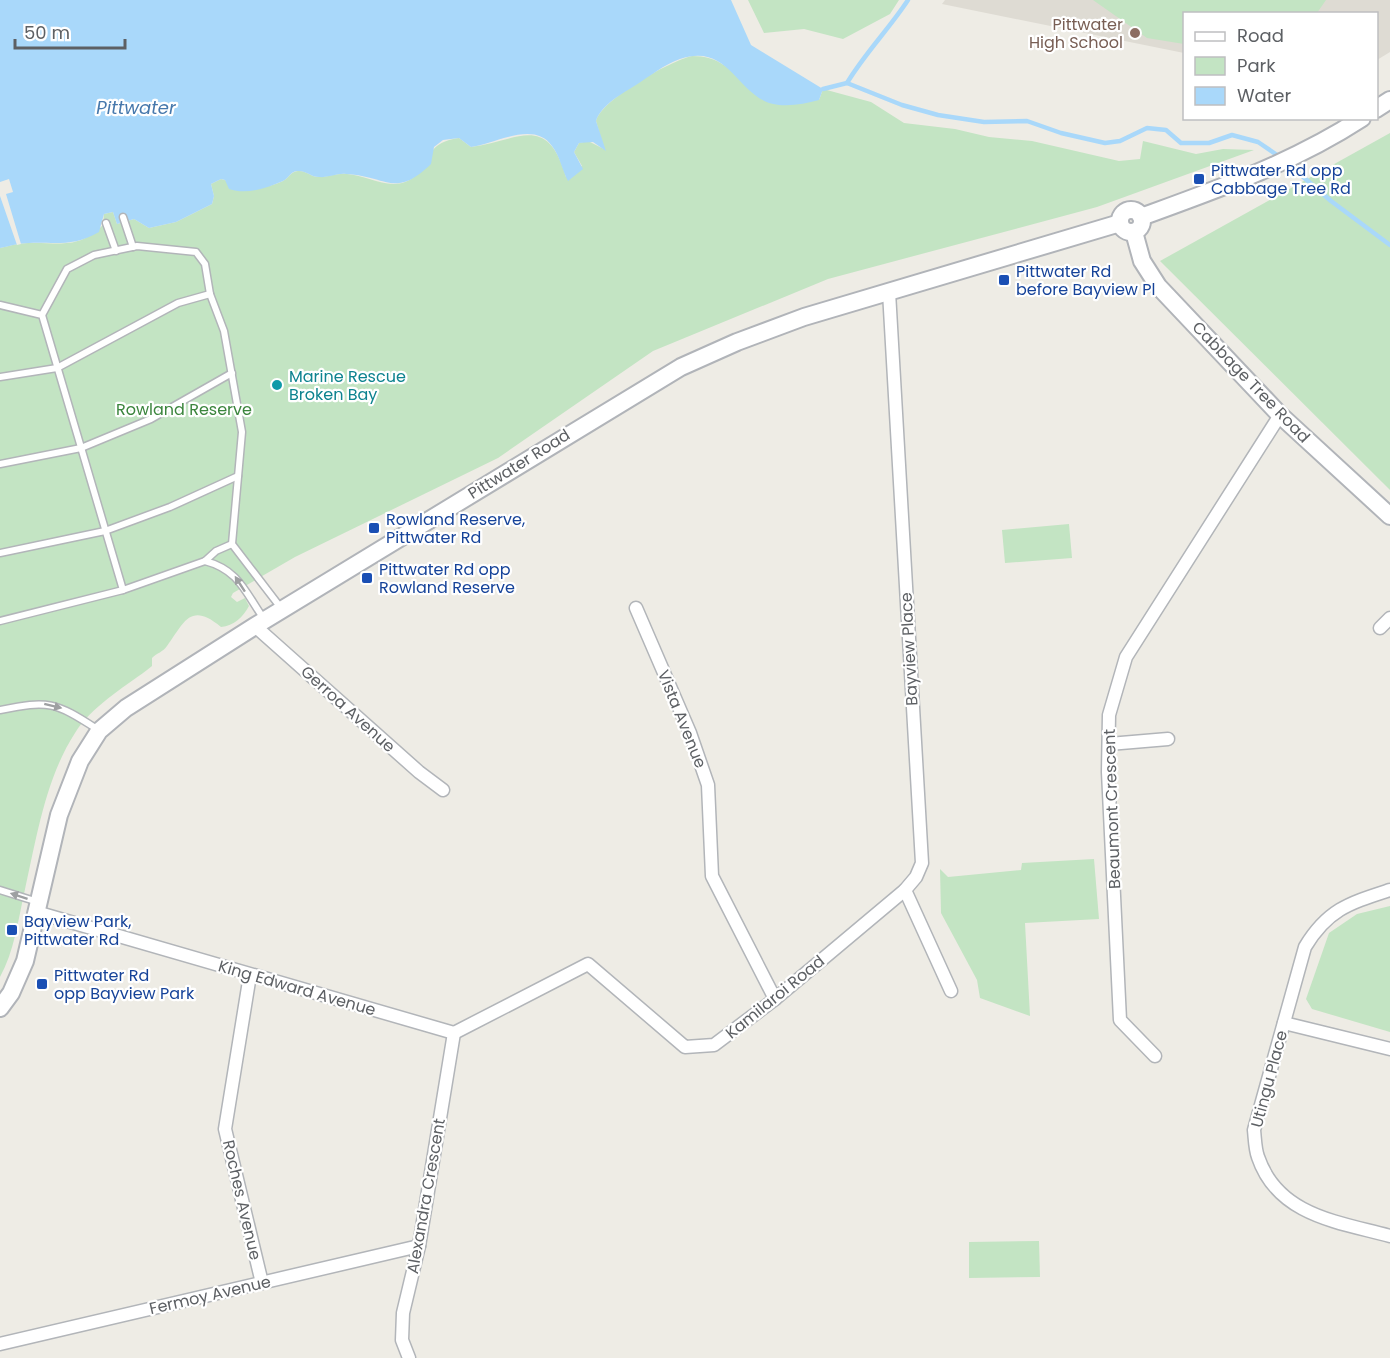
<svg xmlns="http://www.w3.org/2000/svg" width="1390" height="1358" font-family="Poppins,sans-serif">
<rect width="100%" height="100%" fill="#eeece5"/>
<polygon fill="#dedbd3" points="945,0 1390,0 1390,52 1377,60 1376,14 1184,14 1184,53 942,4"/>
<g fill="#c3e4c3">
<polygon points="748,0 899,0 890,14 843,39 804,29 764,33"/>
<polygon points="1093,0 1326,0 1317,13 1184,14 1184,44 1147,38"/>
<path d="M692 56C718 56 732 69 748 88L819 100 823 89 871 102 904 123 955 129 989 137 1032 141 1119 161 1140 159 1143 141 1196 154 1223 149 1254 150 1097 207 828 279 653 351 498 458 295 557 233 593 231 597 237 602 245 598 249 606C243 617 234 626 221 627 190 601 184 623 167 646 163 652 157 653 152 658V666L147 670C123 688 91 707 75 733 45 779 36 841 24 894 18 921 14 952 0 977V248C9 246 19 243 28 243 60 242 78 250 103 225L104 214 113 212 117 224 134 219 149 228 176 222 212 204 214 196 211 184 221 179C245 186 260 192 283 181 289 178 290 172 298 171 306 170 311 177 319 177 329 177 337 173 347 174 366 175 386 189 405 182 434 171 419 143 459 138L471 147C518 141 547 112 566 177L582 166 574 152 579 143 588 141 604 149 596 121C602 99 670 61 692 56Z"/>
<polygon points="1390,133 1390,490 1160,261"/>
<polygon points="1069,524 1072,558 1005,563 1002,530"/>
<polygon points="1094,859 1099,919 1025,923 1030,1016 980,998 977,980 941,913 940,869 948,877 1021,870 1022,863"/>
<polygon points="1390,906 1390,1032 1312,1009 1306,999 1329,933 1357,914"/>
<polygon points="1039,1241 1040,1277 969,1278 969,1242"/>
</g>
<path fill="#a9d8fa" d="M0 0H731L751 45 823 89 819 100C803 104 786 108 769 103 735 90 727 43 680 59 665 64 650 76 636 85 623 93 601 105 596 121L606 151 593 142 579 143 574 152 583 169 568 181C562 170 560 156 552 146 534 120 495 144 471 147L459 138 443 140 434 147 431 164C395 199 387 176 346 174 337 173 328 178 319 177 311 177 306 170 297 171 290 172 289 178 283 181 267 188 247 195 229 189L225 180 221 179 211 184 214 196 212 204 176 222 149 228 134 219 117 224 113 212 104 214 99 232C73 247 57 242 29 243 19 243 10 246 0 248Z"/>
<polygon fill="#eeece5" points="9,179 13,192 6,194 21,244 17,245 0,196 0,182"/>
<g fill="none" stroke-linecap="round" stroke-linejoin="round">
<g stroke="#a9d8fa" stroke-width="4.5">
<path d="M847 83C865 53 889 29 908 0"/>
<polyline points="823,89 847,83 902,105 938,115 984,122 1027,121 1061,133 1105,143 1120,141 1147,128 1166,130 1181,143 1209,143 1232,135 1258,142 1280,157"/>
<polyline points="1287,163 1331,201 1390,245"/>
</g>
<defs>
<g id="lane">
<polyline points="123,217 133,247"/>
<polyline points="106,223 116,251"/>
<polyline points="0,305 42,315 123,590"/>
<polyline points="42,315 67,269 94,255 137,246 196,252 205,264 210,294"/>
<polyline points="0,377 57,368 178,303 210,294 224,331 242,432 232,544 281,608"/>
<polyline points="0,464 81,448 151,419 232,373"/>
<polyline points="0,553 105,531 170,507 238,476"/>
<path d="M205 561C239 570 245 592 264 619"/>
<polyline points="0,621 123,590 205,561 216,551 232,544"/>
<path d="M0 710C49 700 55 702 97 729"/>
<polyline points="0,890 38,902"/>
</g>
<g id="street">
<polyline points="889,292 922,863 916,877 905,890 951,991"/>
<polyline points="636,608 690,733 708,785 712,876 775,999"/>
<polyline points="255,626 419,772 443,790"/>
<polyline points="1380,628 1390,618"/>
<polyline points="1109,744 1168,739"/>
<path d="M1390 890C1350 903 1328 909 1305 947L1254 1130C1255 1139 1255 1149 1258 1157 1278 1216 1339 1222 1390 1236"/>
<polyline points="36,912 454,1033"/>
<polyline points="250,975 225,1129 262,1283"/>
<polyline points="1284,1023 1390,1049"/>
<polyline points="454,1033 588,964 685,1047 714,1045 775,999 905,890"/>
<polyline points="1155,1056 1120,1020 1108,772 1109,715 1126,657 1280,415"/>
<polyline points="0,1344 419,1246"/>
<polyline points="409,1358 402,1340 403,1313 419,1246 454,1033"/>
</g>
<g id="secondary">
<polyline points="1376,109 1390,100"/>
<circle cx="1131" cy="221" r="11"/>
<path d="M1141 217C1218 189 1293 163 1362 118"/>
<polyline points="1134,232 1142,261 1158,286 1280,415 1390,516"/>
<polyline points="0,1008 11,993 25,961 59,815 80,761 99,731 126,708 255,626 681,367 737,342 804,317 1120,223"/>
</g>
</defs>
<use href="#lane" stroke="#b2b5b9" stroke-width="9"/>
<use href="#street" stroke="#b2b5b9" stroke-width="15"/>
<use href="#secondary" stroke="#b1b4b9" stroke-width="20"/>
<use href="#lane" stroke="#fff" stroke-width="6"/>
<use href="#street" stroke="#fff" stroke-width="12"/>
<use href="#secondary" stroke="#fff" stroke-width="16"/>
</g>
<defs><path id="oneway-solid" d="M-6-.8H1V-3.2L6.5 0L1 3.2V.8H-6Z" transform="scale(1.5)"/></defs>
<g fill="#9ea0a2">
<use href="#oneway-solid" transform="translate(240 584) rotate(-123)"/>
<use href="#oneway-solid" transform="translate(53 706) rotate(14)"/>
<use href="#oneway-solid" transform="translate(19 896) rotate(-162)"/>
</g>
<circle fill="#8d6e63" stroke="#fff" stroke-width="2" cx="1135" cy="33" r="6"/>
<g fill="#1a4fb4" stroke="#fff" stroke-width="2">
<rect x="1193" y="173" width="12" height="12" rx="3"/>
<rect x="998" y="274" width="12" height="12" rx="3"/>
<rect x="368" y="522" width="12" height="12" rx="3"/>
<rect x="361" y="572" width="12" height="12" rx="3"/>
<rect x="6" y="924" width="12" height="12" rx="3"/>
<rect x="36" y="978" width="12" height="12" rx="3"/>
</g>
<circle fill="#0f9aa8" stroke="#fff" stroke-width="2" cx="277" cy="385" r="6"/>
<g text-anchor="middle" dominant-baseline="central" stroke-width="4.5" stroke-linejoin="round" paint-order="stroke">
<g font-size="16" fill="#785e54" stroke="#fff" text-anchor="end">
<text x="1123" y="24">Pittwater<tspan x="1123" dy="18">High School</tspan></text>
</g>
<g font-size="16" fill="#164399" stroke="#fff" text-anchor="start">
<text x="1211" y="170">Pittwater Rd opp<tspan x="1211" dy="18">Cabbage Tree Rd</tspan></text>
<text x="1016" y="271">Pittwater Rd<tspan x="1016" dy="18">before Bayview Pl</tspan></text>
<text x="386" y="519">Rowland Reserve,<tspan x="386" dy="18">Pittwater Rd</tspan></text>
<text x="379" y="569">Pittwater Rd opp<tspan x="379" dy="18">Rowland Reserve</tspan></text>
<text x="24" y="921">Bayview Park,<tspan x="24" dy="18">Pittwater Rd</tspan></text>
<text x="54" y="975">Pittwater Rd<tspan x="54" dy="18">opp Bayview Park</tspan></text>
</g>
<g font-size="16" fill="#0d838f" stroke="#fff" text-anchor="start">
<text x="289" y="376">Marine Rescue<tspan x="289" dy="18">Broken Bay</tspan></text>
</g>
<g font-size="16" fill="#5d6064" stroke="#fff">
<text transform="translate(1251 382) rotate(46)">Cabbage Tree Road</text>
<text transform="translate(519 464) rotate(-32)">Pittwater Road</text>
<text transform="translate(909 649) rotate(-93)">Bayview Place</text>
<text transform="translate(348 709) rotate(42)">Gerroa Avenue</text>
<text transform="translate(682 719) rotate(68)">Vista Avenue</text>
<text transform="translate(1112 809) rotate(-92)">Beaumont Crescent</text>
<text transform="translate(297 988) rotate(16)">King Edward Avenue</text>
<text transform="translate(775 997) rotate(-39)">Kamilaroi Road</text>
<text transform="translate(1269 1079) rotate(-75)">Utingu Place</text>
<text transform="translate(426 1196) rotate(-80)">Alexandra Crescent</text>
<text transform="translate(242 1200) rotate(77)">Roches Avenue</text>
<text transform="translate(210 1295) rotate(-13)">Fermoy Avenue</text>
</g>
<g font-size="16" fill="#3b853d" stroke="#fff">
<text x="184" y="409">Rowland Reserve</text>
</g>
<g font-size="18" font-style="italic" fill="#4678ac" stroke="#fff">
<text x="136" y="107">Pittwater</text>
</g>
</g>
<rect x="1183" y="12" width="195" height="108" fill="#ffffff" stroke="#bebfc1" stroke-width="1.5"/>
<rect x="1195" y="32" width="30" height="9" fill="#ffffff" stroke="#bebfc1" stroke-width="1.5"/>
<text x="1237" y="42" font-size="18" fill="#5d6064">Road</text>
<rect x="1195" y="57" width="30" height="18" fill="#c3e4c3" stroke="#bebfc1" stroke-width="1.5"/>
<text x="1237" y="72" font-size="18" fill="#5d6064">Park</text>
<rect x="1195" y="87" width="30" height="18" fill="#a9d8fa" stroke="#bebfc1" stroke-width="1.5"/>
<text x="1237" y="102" font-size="18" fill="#5d6064">Water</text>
<path d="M15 39v9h110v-9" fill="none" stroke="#5d6064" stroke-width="3"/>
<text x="24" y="39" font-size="18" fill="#5d6064" stroke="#ffffff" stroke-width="4.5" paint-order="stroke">50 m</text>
</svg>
